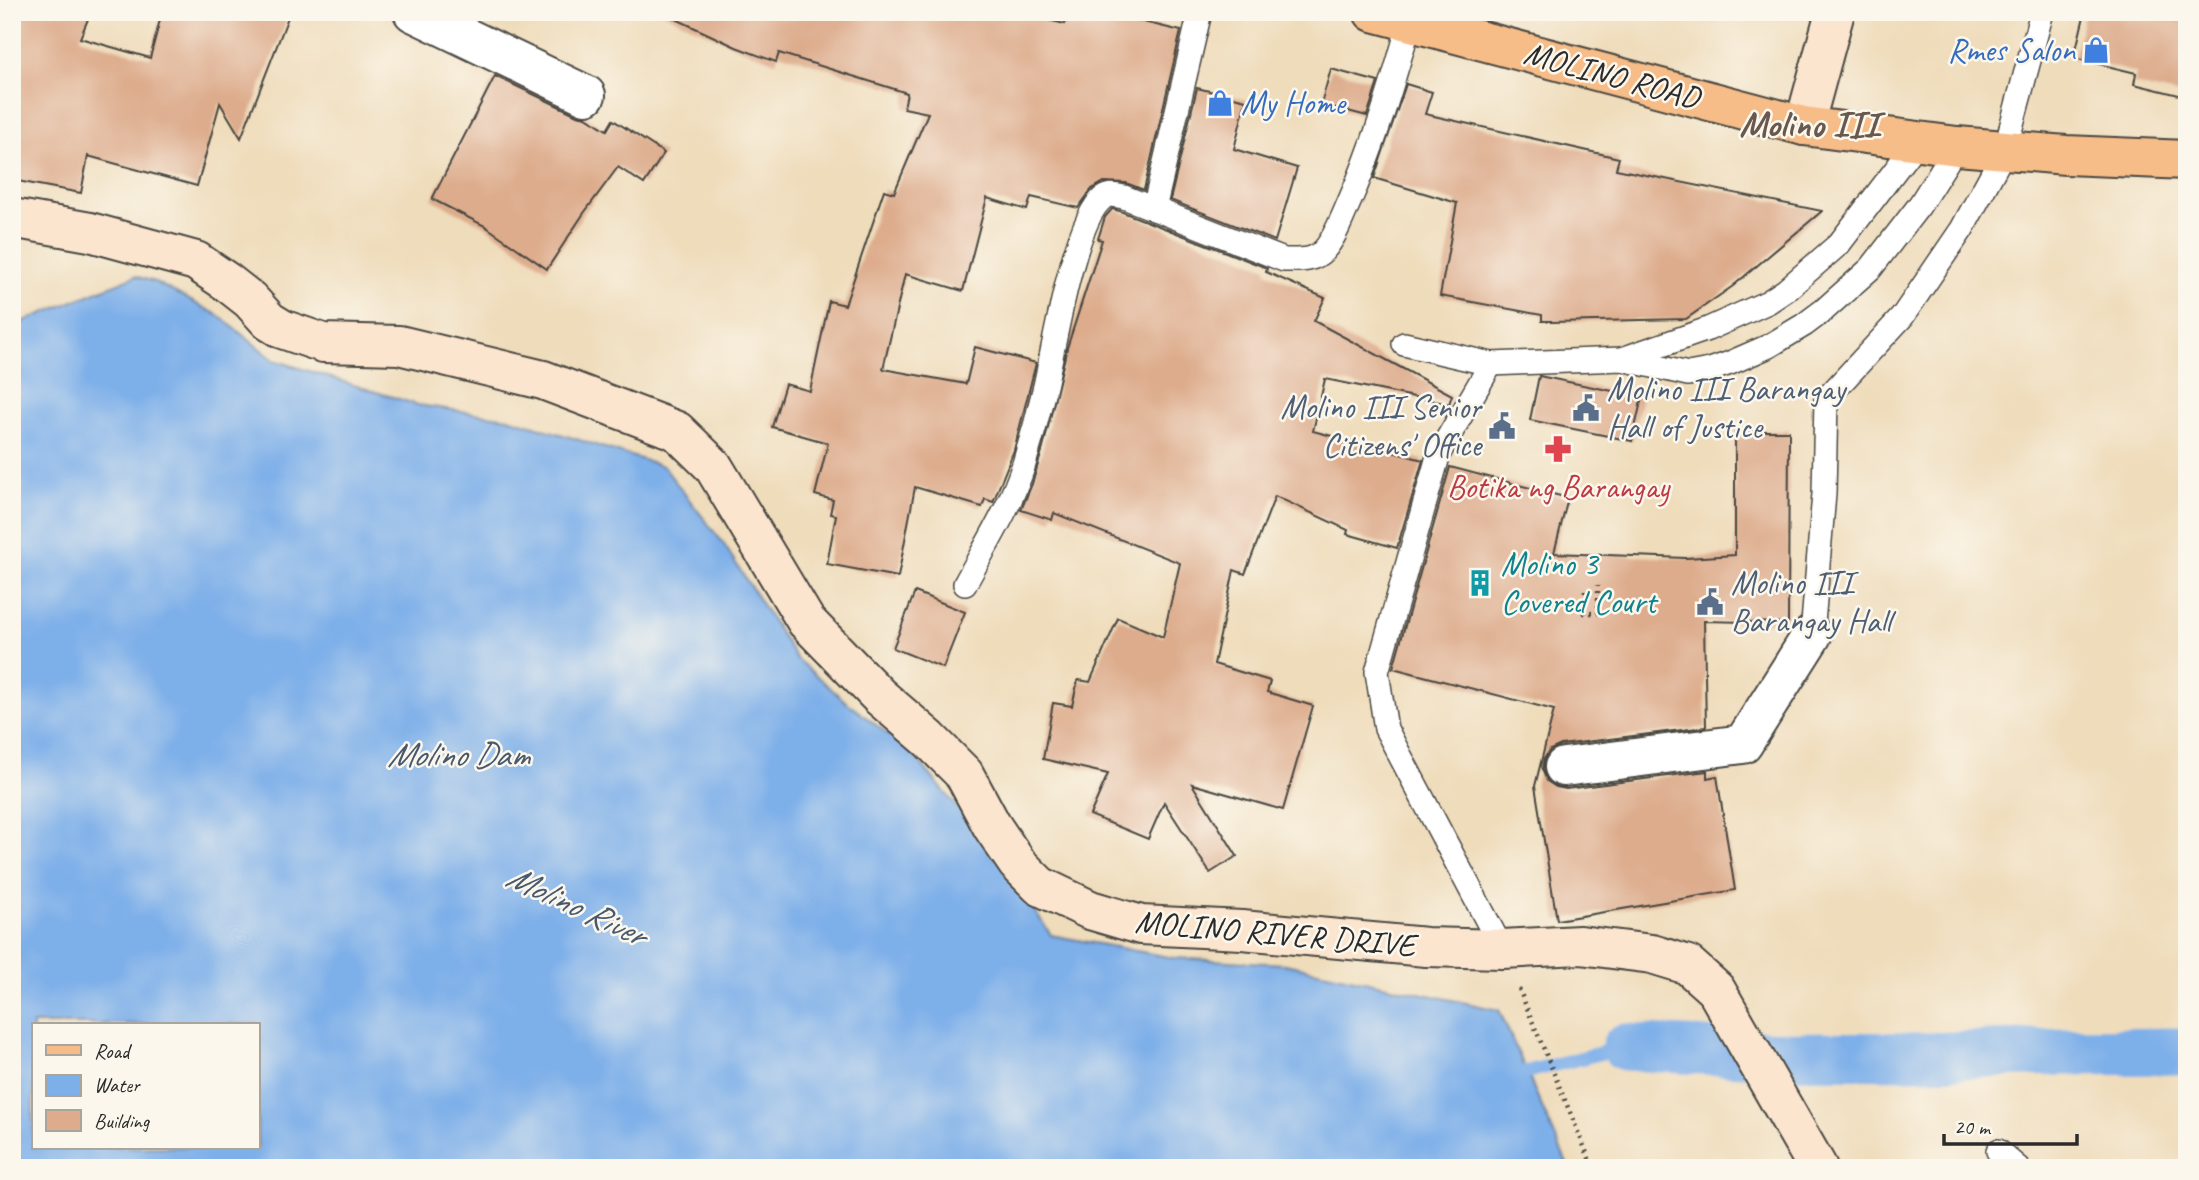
<svg xmlns="http://www.w3.org/2000/svg" width="2199" height="1180" font-family="Caveat,sans-serif">
<rect width="100%" height="100%" fill="#fbf7ec"/>
<filter id="ink" filterUnits="userSpaceOnUse"><feTurbulence type="fractalNoise" baseFrequency=".0143" numOctaves="2"/><feDisplacementMap in="SourceGraphic" scale="14" xChannelSelector="R" yChannelSelector="G"/><feConvolveMatrix kernelMatrix="1 2 1 2 8 2 1 2 1" color-interpolation-filters="sRGB"/></filter>
<filter id="wash" filterUnits="userSpaceOnUse"><feTurbulence type="fractalNoise" baseFrequency=".00686" numOctaves="4" result="noise"/><feDisplacementMap in="SourceGraphic" scale="28" xChannelSelector="R" yChannelSelector="G"/><feGaussianBlur stdDeviation="1.57" result="paint"/><feColorMatrix in="noise" values="0 0 0 0 0 0 0 0 0 0 0 0 0 0 0 0 0 1.4 0 .05"/><feComposite in="paint" operator="in"/></filter>
<g filter="url(#wash)">
<rect width="100%" height="100%" fill="#efdcbb"/>
<path fill="#7dafe9" stroke="#546d8a" stroke-width="2" fill-rule="evenodd" d="M135 276 155 282 218 315 274 360 418 405 509 418 663 466 723 543 796 658 844 700 912 753 995 852 1051 935 1174 958 1285 964 1499 1010 1569 1168H12V326ZM33 1024H257V1147H33Z"/>
<g fill="none" stroke-linecap="round" stroke-linejoin="round">
<polyline stroke="#7dafe9" stroke-width="14" points="1510,1076 1625,1047"/>
<polyline stroke="#7dafe9" stroke-width="47" points="1625,1047 1783,1055 1921,1056 2065,1052 2187,1051"/>
</g>
<g id="blocks">
<g fill="#ddac8c">
<polygon points="12,12 91,12 80,38 150,58 162,12 290,12 241,138 220,103 197,186 88,156 81,193 12,180"/>
<polygon points="661,12 1014,12 1065,24 1068,12 1102,12 1181,31 1144,190 1126,183 1104,182 1092,189 1078,208 1031,197 1027,210 987,198 963,291 905,274 883,369 966,384 975,347 1036,363 1014,450 993,502 985,499 982,507 915,487 898,577 827,564 836,515 830,514 833,500 815,495 828,443 772,427 785,384 810,391 829,301 845,305 884,190 894,193 928,113 904,108 907,93 779,53 776,62 736,47"/>
<polygon points="2085,12 2187,12 2187,97 2134,84 2136,73 2074,58"/>
<polygon points="1331,69 1378,82 1367,116 1321,104"/>
<polygon points="495,76 577,115 586,117 607,130 613,120 664,153 644,184 618,167 584,213 547,269 485,226 432,199"/>
<polygon points="1406,84 1432,92 1425,114 1619,158 1616,169 1822,211 1733,286 1686,319 1551,322 1551,321 1542,321 1542,315 1440,296 1457,203 1374,178"/>
<polygon points="1197,88 1246,100 1234,149 1297,168 1275,241 1170,200"/>
<polygon points="1112,209 1120,211 1267,268 1266,272 1325,298 1314,321 1452,395 1449,404 1325,379 1313,431 1423,460 1397,548 1347,534 1348,530 1275,496 1245,574 1234,570 1214,664 1270,681 1267,692 1313,706 1283,810 1192,784 1237,856 1210,873 1164,802 1148,839 1090,815 1108,774 1043,759 1053,703 1072,706 1078,680 1090,682 1118,618 1163,637 1180,563 1054,513 1052,520 1021,510 1032,484 1043,448 1067,348 1102,240 1098,239 1105,217"/>
<polygon points="1539,376 1642,397 1632,441 1530,420"/>
<polygon points="1735,431 1789,431 1788,623 1704,621 1706,727 1561,745 1550,750 1544,759 1542,769 1547,781 1556,787 1566,789 1707,771 1707,778 1717,776 1735,890 1557,920 1535,786 1554,710 1393,668 1450,467 1568,498 1554,553 1686,558 1735,555"/>
<polygon points="915,592 965,612 943,668 893,648"/>
</g>
</g>
</g>
<g filter="url(#ink)">
<use href="#blocks" fill-opacity="0" stroke="#484641" stroke-width="2"/>
<g fill="none" stroke-linecap="round" stroke-linejoin="round">
<defs>
<g id="lane">
<polyline points="1154,209 1200,12"/>
<polyline points="1404,344 1491,364 1622,359 1688,374 1710,370 1730,363 1769,346 1804,325 1824,310 1871,268 1919,206 1957,146"/>
<polyline points="1622,359 1708,329 1768,302 1786,290 1839,244 1917,142"/>
<polyline points="1491,364 1439,453 1377,672 1386,729 1502,949"/>
<path d="M965 584C986 545 1011 506 1024 464 1032 438 1039 412 1045 386 1054 347 1074 220 1103 198 1110 193 1116 196 1124 197L1284 260C1299 260 1313 262 1324 250 1334 239 1341 221 1347 207 1374 147 1392 85 1410 22"/>
<polyline points="1812,635 1824,494 1826,399 1902,317 1962,229 2005,150 2042,12"/>
<polyline points="1998,1151 2018,1168"/>
</g>
<g id="street">
<polyline points="413,12 586,95"/>
<polyline points="1564,767 1743,744 1812,635"/>
</g>
<g id="secondary">
<polyline points="1804,126 1835,12"/>
<polyline points="12,218 90,232 196,261 227,282 250,300 269,321 282,329 323,343 399,345 543,380 677,431 713,466 806,621 879,696 929,739 964,774 992,826 1017,863 1040,886 1090,910 1141,925 1242,930 1426,947 1502,949 1580,945 1652,954 1688,965 1716,990 1818,1168"/>
</g>
<polyline id="primary" points="1373,12 1804,126 1957,146 2066,155 2187,160"/>
</defs>
<use href="#lane" stroke="#484641" stroke-width="26"/>
<use href="#street" stroke="#484641" stroke-width="42"/>
<use href="#secondary" stroke="#484641" stroke-width="42"/>
<use href="#primary" stroke="#484641" stroke-width="42"/>
<g stroke="#484641" stroke-width="4.5" stroke-dasharray="2 5" stroke-linecap="butt">
<polyline points="1585,591 1584,613 1598,613 1598,585"/>
<polyline points="1519,989 1593,1168"/>
</g>
<use href="#lane" stroke="#fff" stroke-width="23"/>
<use href="#street" stroke="#fff" stroke-width="38"/>
<use href="#secondary" stroke="#fce5cf" stroke-width="38"/>
<use href="#primary" stroke="#f7bd88" stroke-width="38"/>
</g>
</g>
<defs>
<symbol id="shop-bare" viewBox="-9 -9 18 18"><path d="M-5-2.5h2.3a2.7 3.5 0 0 1 5.4 0H5L5.5 6h-11ZM-1.5-2.5h3a1.5 2.3 0 0 0-3 0Z" fill="#3f7fe0" stroke="#fbf7ec" stroke-width="2.5" paint-order="stroke"/></symbol>
<symbol id="civic-bare" viewBox="-9 -9 18 18"><path d="M-.6-6.5H3V-4.5H.6V-3L4-1V1h2V6H-6V1h2V-1L-.6-3ZM-1.2 2.5V6h2.4V2.5Z" fill="#5c6f8a" stroke="#fbf7ec" stroke-width="2.5" paint-order="stroke"/></symbol>
<symbol id="pharmacy-bare" viewBox="-9 -9 18 18"><path d="M-2-6h4v4h4v4h-4v4h-4v-4h-4v-4h4Z" fill="#e0444e" stroke="#fbf7ec" stroke-width="2.5" paint-order="stroke"/></symbol>
<symbol id="building-bare" viewBox="-9 -9 18 18"><path d="M-4-6H4V6H1V3H-1V6H-4ZM-2.5-4.3h1.7v1.8h-1.7ZM.8-4.3h1.7v1.8H.8ZM-2.5-1h1.7V.8h-1.7ZM.8-1h1.7V.8H.8Z" fill="#0f9aa8" stroke="#fbf7ec" stroke-width="2.5" paint-order="stroke"/></symbol>
</defs>
<g fill-rule="evenodd">
<use href="#shop-bare" x="2077" y="31" width="38" height="38"/>
<use href="#shop-bare" x="1201" y="84" width="38" height="38"/>
<use href="#civic-bare" x="1567" y="389" width="38" height="38"/>
<use href="#civic-bare" x="1483" y="407" width="38" height="38"/>
<use href="#pharmacy-bare" x="1539" y="430" width="38" height="38"/>
<use href="#building-bare" x="1461" y="564" width="38" height="38"/>
<use href="#civic-bare" x="1691" y="583" width="38" height="38"/>
</g>
<g text-anchor="middle" dominant-baseline="central" stroke-width="5" stroke-linejoin="round" paint-order="stroke">
<g font-size="33" fill="#366cbe" stroke="#fbf7ec" text-anchor="end">
<text x="2075" y="50">Rmes Salon</text>
<text x="1241" y="103" text-anchor="start">My Home</text>
</g>
<g font-size="33" fill="#2b2b2b" stroke="#fbf7ec">
<text transform="translate(1612 75) rotate(15)">MOLINO ROAD</text>
<text transform="translate(1275 933) rotate(5)">MOLINO RIVER DRIVE</text>
</g>
<g font-size="33" fill="#4e5e75" stroke="#fbf7ec" text-anchor="start">
<text x="1607" y="389">Molino III Barangay<tspan x="1607" dy="38">Hall of Justice</tspan></text>
<text x="1481" y="407" text-anchor="end">Molino III Senior<tspan x="1481" dy="38">Citizens' Office</tspan></text>
<text x="1731" y="583">Molino III<tspan x="1731" dy="38">Barangay Hall</tspan></text>
</g>
<g font-size="33" fill="#be3a42" stroke="#fbf7ec">
<text x="1558" y="487">Botika ng Barangay</text>
</g>
<g font-size="33" fill="#0d838f" stroke="#fbf7ec" text-anchor="start">
<text x="1501" y="564">Molino 3<tspan x="1501" dy="38">Covered Court</tspan></text>
</g>
<g font-size="35" font-style="italic" fill="#48596e" stroke="#fbf7ec">
<text x="458" y="754">Molino Dam</text>
<text transform="translate(576 905) rotate(25)">Molino River</text>
</g>
<g font-size="37" font-weight="bold" fill="#69584d" stroke="#fbf7ec">
<text x="1809" y="123">Molino III</text>
</g>
</g>
<rect width="2199" height="1180" fill="none" stroke="#fbf7ec" stroke-width="42"/>
<rect x="32" y="1023" width="228" height="126" fill="#fbf7ec" stroke="#a8a59f" stroke-width="2"/>
<rect x="46" y="1045" width="35" height="10" fill="#f7bd88" stroke="#a8a59f" stroke-width="2"/>
<text x="94" y="1058" font-size="21" fill="#2b2b2b">Road</text>
<rect x="46" y="1075" width="35" height="21" fill="#7dafe9" stroke="#a8a59f" stroke-width="2"/>
<text x="94" y="1092" font-size="21" fill="#2b2b2b">Water</text>
<rect x="46" y="1110" width="35" height="21" fill="#ddac8c" stroke="#a8a59f" stroke-width="2"/>
<text x="94" y="1128" font-size="21" fill="#2b2b2b">Building</text>
<path d="M1944 1134v10h133v-10" fill="none" stroke="#2b2b2b" stroke-width="3.5"/>
<text x="1954" y="1134" font-size="21" fill="#2b2b2b" stroke="#fbf7ec" stroke-width="5" paint-order="stroke">20 m</text>
</svg>
